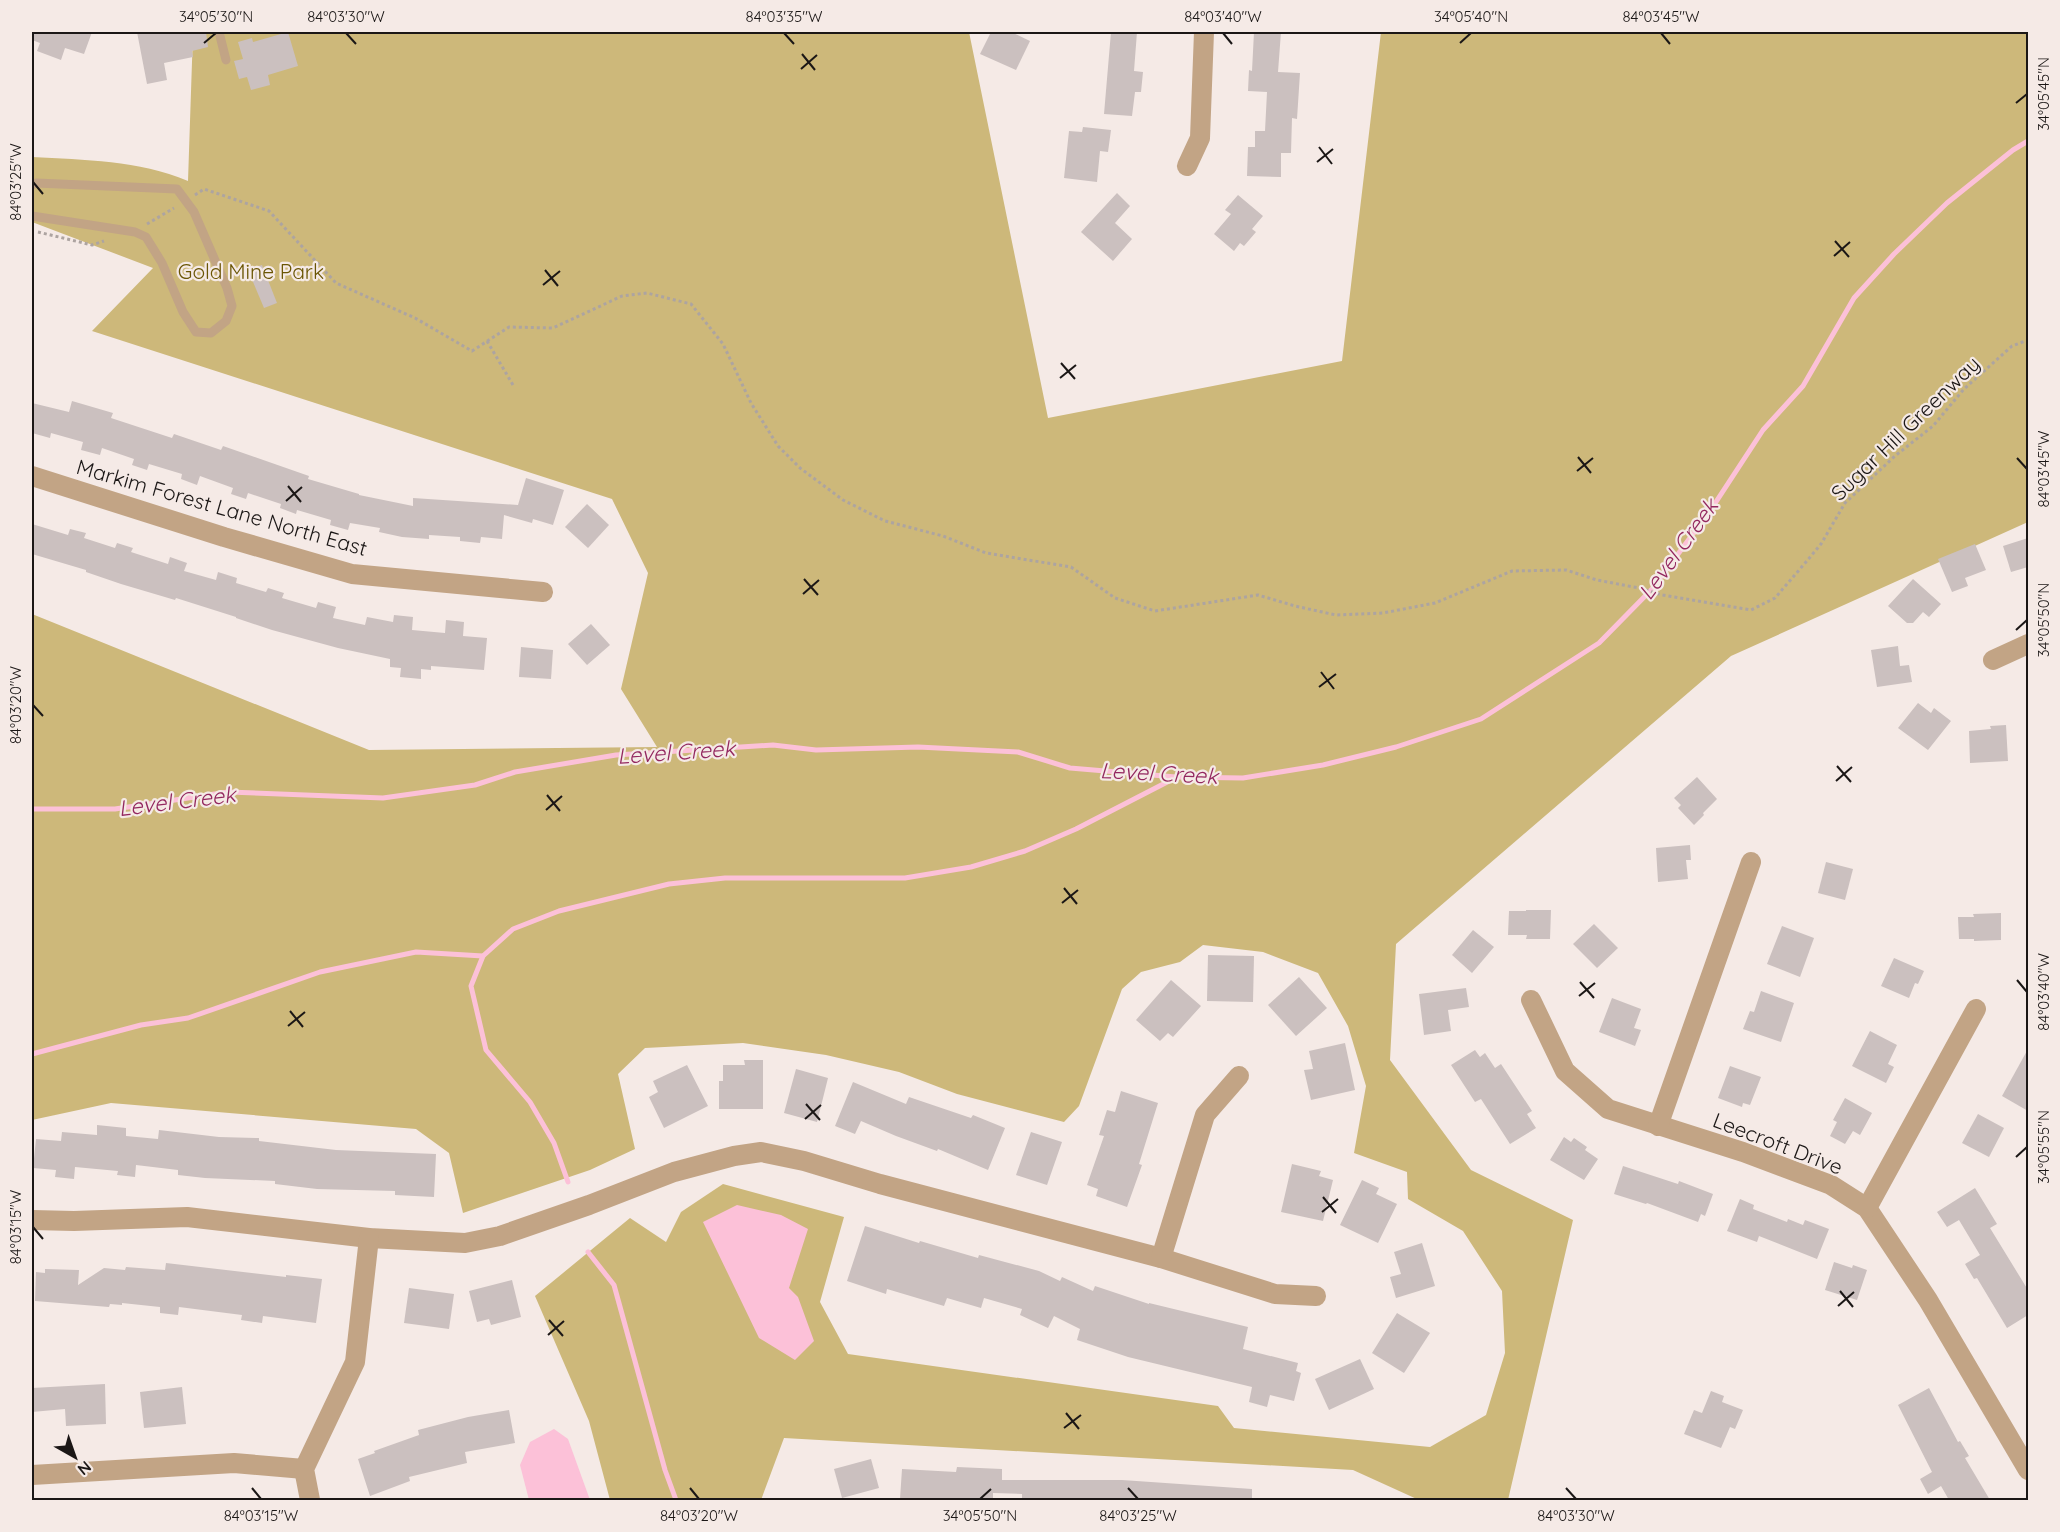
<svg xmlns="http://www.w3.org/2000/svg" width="2060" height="1532" font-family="Quicksand,sans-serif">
<rect width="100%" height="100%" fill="#f5eae6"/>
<path fill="#cdb87a" d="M193 32H969L1048 418 1342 361 1381 32H2028V522L1731 656 1396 944 1390 1060 1471 1170 1573 1220 1508 1500H1419L1353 1470 784 1438 761 1500H610L589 1421 535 1296 630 1218 666 1242 681 1212 723 1184 844 1217 820 1302 848 1354 1218 1406 1234 1428 1430 1447 1486 1415 1505 1353 1502 1291 1463 1231 1408 1199 1407 1172 1354 1153 1366 1086 1348 1026 1318 973 1263 952 1203 945 1180 962 1141 972 1122 989 1079 1106 1064 1122 957 1094 899 1072 826 1055 743 1043 645 1048 618 1074 635 1149 590 1170 463 1213 449 1153 416 1129 111 1103 32 1120V614L369 750 657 747 621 689 648 573 612 499 92 331 153 268 32 222V157C85 160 138 160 188 181Z"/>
<g fill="#fcc1d8">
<polygon points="737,1205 781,1215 808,1229 789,1288 798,1297 814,1341 795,1360 759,1338 703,1222"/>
<polygon points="554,1429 568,1439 590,1500 529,1500 520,1465 530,1442"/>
</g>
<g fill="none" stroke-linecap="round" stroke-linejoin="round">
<g stroke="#fcc1d8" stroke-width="5">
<polyline points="32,809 115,809 228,792 383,798 475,785 515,772 616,755 773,745 816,750 918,747 1018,752 1070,768 1176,777 1243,778 1323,765 1396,747 1481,719 1599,643 1652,589 1710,511 1763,430 1803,386 1854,298 1894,254 1947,203 2013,150 2028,141"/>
<polyline points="32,1054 141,1025 188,1018 320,972 416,952 483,956"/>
<polyline points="568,1182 554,1143 530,1102 486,1050 471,986 483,956 513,929 559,911 669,884 725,878 905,878 971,867 1025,851 1076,829 1175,778"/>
<polyline points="588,1252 614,1285 665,1470 676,1500"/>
</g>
</g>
<g fill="#cbc0bf">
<polygon points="32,32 92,32 84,54 65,48 61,60 37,51 40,43 32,40"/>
<polygon points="137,32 206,32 208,47 192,51 193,57 164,63 167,80 147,84"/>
<polygon points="288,32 298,66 268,75 270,85 251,90 247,77 239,79 234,61 243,59 238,42 252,38 253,42"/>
<polygon points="991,32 1011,32 1030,41 1016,70 980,54"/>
<polygon points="1111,32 1137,32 1134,71 1143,72 1141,92 1135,92 1132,116 1104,114"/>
<polygon points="1254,32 1281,32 1278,72 1300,73 1297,119 1292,118 1291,153 1281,153 1281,177 1247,176 1248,147 1255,147 1255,131 1265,131 1267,92 1248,91 1249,70 1252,71"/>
<polygon points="1083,127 1111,130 1108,152 1100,151 1097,182 1064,178 1069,131 1082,132"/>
<polygon points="1117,193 1130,206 1115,223 1132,239 1113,261 1081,232"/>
<polygon points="1238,195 1263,216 1252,229 1256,232 1244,246 1240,243 1234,251 1214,234 1231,214 1225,210"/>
<polygon points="262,265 277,303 264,308 248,270"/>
<polygon points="72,401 113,413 111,418 172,438 174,434 221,450 223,446 309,476 308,479 359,494 359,495 413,506 413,498 518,505 526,478 564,490 553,525 533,519 532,523 504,515 502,539 481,537 480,543 460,541 460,537 429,535 429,539 402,537 379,532 380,528 350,523 348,530 330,525 331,520 297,510 296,514 280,508 281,504 248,493 246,499 231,494 233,488 200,476 197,485 181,479 182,474 149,464 147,470 132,465 134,459 102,448 100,455 81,450 83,442 51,433 50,438 32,433 32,403 69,412"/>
<polygon points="587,504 609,525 588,548 565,527"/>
<polygon points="32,524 68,535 70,529 86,533 84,538 115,548 117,543 133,548 131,552 168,564 170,557 187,563 184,571 216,580 218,572 237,578 236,583 266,592 268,588 284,593 282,598 316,608 318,602 336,607 333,618 365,625 367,617 393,622 394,615 413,617 412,630 445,633 446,620 464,622 463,636 487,638 484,670 431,666 431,670 421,669 421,679 400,677 401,668 390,667 390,659 338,648 272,630 236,618 236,617 176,598 175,600 121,584 86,572 86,570 32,554"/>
<polygon points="2028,538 2028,567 2011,572 2003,546"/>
<polygon points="1975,544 1986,570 1965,578 1968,586 1952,592 1938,559"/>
<polygon points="1913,579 1941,604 1929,617 1923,612 1913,623 1907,623 1888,606"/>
<polygon points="591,624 610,645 587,665 568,644"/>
<polygon points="1898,646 1900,666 1909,665 1912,682 1877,687 1871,650"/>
<polygon points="521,647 553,650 551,679 519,677"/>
<polygon points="1918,703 1931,713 1934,708 1951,721 1928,750 1898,728"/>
<polygon points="2006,725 2008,761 1970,763 1969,731 1991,729 1990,726"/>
<polygon points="1697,777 1717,799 1703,813 1704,815 1694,825 1678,808 1681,805 1674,798"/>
<polygon points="1690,845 1691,860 1686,860 1688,879 1658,882 1656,848"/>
<polygon points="1826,862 1853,869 1845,900 1818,893"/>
<polygon points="1526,910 1551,910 1550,939 1526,939 1527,935 1508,935 1509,911 1526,911"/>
<polygon points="2001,913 2001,940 1974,941 1974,939 1959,939 1958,917 1974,917 1973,914"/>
<polygon points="1594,924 1618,948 1597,968 1573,944"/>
<polygon points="1782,926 1814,938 1800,977 1767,964"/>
<polygon points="1473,930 1494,947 1472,973 1452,955"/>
<polygon points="1208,955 1254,956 1253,1002 1207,1001"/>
<polygon points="1894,958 1924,971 1918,984 1915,983 1909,998 1881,986"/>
<polygon points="1299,977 1327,1008 1296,1036 1268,1005"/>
<polygon points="1171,980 1201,1006 1173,1037 1168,1033 1160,1041 1136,1020"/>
<polygon points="1466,988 1469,1007 1448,1010 1451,1031 1424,1035 1419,994"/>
<polygon points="1761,991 1794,1003 1781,1042 1743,1029 1750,1011 1754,1012"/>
<polygon points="1612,998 1641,1009 1634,1028 1641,1030 1635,1046 1599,1032"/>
<polygon points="1870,1031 1897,1045 1888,1064 1894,1067 1886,1083 1852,1066"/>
<polygon points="1345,1043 1355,1090 1311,1100 1304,1070 1313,1069 1309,1051"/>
<polygon points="2028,1049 2028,1111 2002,1096"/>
<polygon points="1475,1050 1480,1057 1485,1053 1495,1068 1501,1064 1532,1111 1527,1114 1536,1128 1510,1144 1481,1099 1475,1102 1451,1065"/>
<polygon points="744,1060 763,1060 763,1109 719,1109 719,1081 723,1081 723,1065 745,1065"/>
<polygon points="687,1065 708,1106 664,1128 649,1097 658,1092 653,1081"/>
<polygon points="1730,1066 1761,1077 1750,1105 1743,1103 1742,1107 1718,1098"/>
<polygon points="796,1069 828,1078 817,1122 784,1113"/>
<polygon points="853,1082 906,1104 909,1097 971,1118 973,1115 1005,1128 988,1170 938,1149 937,1151 896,1136 861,1121 855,1134 835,1126"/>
<polygon points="1121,1091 1158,1103 1139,1164 1142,1165 1127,1207 1096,1196 1098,1189 1087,1185 1104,1136 1099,1135 1107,1110 1115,1112"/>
<polygon points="1845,1098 1872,1113 1860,1135 1853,1131 1845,1144 1830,1136 1837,1122 1833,1120"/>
<polygon points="1978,1114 2004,1128 1989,1157 1962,1143"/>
<polygon points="97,1125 126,1128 126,1136 158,1139 159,1130 219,1137 259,1138 259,1141 336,1150 436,1154 434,1197 395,1195 395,1191 317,1189 275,1184 275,1181 205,1178 178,1175 178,1170 136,1165 135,1177 117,1175 118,1171 75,1167 74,1179 55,1177 56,1170 33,1168 36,1139 61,1141 62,1132 97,1135"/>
<polygon points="1031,1132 1062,1142 1047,1185 1016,1175"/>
<polygon points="1564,1137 1571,1142 1574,1138 1587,1147 1585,1150 1598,1159 1584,1180 1550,1160"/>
<polygon points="1292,1164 1321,1171 1319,1176 1333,1180 1323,1221 1281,1212"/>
<polygon points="1623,1166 1678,1184 1679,1181 1713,1194 1705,1216 1701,1214 1698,1222 1647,1203 1646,1204 1614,1194"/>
<polygon points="1362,1180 1379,1188 1376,1194 1397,1204 1378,1243 1340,1225"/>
<polygon points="1975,1188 1997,1224 1990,1228 2028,1290 2028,1315 2007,1328 1977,1278 1974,1279 1965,1264 1980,1255 1959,1220 1947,1227 1937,1212"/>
<polygon points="1740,1199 1754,1205 1753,1209 1787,1222 1788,1219 1803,1225 1805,1220 1829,1229 1817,1259 1759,1236 1757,1242 1727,1231"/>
<polygon points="865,1226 919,1243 920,1241 978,1258 979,1255 1039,1271 1060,1281 1062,1277 1093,1291 1095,1286 1149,1304 1149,1303 1248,1327 1243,1349 1298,1363 1296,1371 1301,1373 1294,1401 1270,1395 1267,1407 1249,1402 1252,1387 1128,1357 1077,1340 1080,1329 1054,1316 1048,1328 1020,1315 1022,1309 984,1298 981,1308 947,1298 944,1306 887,1289 886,1294 847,1281"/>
<polygon points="1422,1243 1435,1286 1396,1298 1390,1277 1401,1274 1394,1252"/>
<polygon points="1834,1262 1852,1268 1853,1265 1867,1270 1857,1300 1825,1290"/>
<polygon points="166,1263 286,1277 286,1275 322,1279 316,1323 263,1316 262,1323 241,1320 242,1315 179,1307 178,1315 160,1313 160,1307 122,1303 122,1305 110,1304 109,1307 35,1301 36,1272 45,1273 45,1269 79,1270 78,1285 104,1268 125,1270 126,1267 165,1270"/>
<polygon points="512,1280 521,1317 491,1325 489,1319 477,1322 469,1291"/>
<polygon points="409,1288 454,1294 449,1329 404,1323"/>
<polygon points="1397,1313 1430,1333 1404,1373 1372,1353"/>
<polygon points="1360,1359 1374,1389 1329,1410 1315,1379"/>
<polygon points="105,1384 106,1424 66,1426 65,1409 32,1412 32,1388"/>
<polygon points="182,1387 186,1424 144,1428 140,1392"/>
<polygon points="1929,1388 1958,1442 1960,1441 1969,1456 1965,1458 1990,1500 1949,1500 1941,1486 1928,1494 1920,1479 1932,1472 1898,1405"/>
<polygon points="1711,1391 1724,1396 1722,1402 1743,1410 1735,1429 1730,1427 1721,1448 1684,1434 1694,1410 1702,1413"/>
<polygon points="509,1410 515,1443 465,1452 467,1463 409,1477 410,1481 370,1496 358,1459 375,1453 374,1451 419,1435 418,1430 468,1417"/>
<polygon points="871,1459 879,1488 842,1498 834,1469"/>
<polygon points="957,1467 1002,1469 1002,1480 1122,1480 1252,1489 1252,1500 1022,1500 1022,1494 993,1493 993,1499 975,1499 975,1500 900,1499 902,1469 956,1472"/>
</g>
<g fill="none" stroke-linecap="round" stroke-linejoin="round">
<g stroke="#ada4a1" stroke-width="3" stroke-dasharray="3 3" stroke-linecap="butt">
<polyline points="195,195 204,189 269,211 336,283 415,318 472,351 509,327 553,328 622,296 647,293 691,304 723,344 751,403 778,446 800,468 843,500 885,521 943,536 986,553 1071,567 1115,598 1155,611 1258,595 1295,606 1336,615 1383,613 1435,603 1512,571 1566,570 1597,580 1639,588 1662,595 1751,610 1775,598 1806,562 1821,544 1845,503 1895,456 1933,426 1964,389 2012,346 2028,340"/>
<polyline points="147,224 174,208"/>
<polyline points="38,232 92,245 104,241"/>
<polyline points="487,341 513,385"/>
</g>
<g stroke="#c2a485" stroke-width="9">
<polyline points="219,32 226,60"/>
<polyline points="32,185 36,183 177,189 194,212 227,288 232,306 226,321 211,333 196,332 183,312 162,263 146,237 135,232 32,216"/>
</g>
<g stroke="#c2a485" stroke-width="20">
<polyline points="1187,166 1200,138 1204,32"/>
<polyline points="32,476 224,537 352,574 543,592"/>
<polyline points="1993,660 2028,644"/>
<polyline points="1531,1000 1565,1071 1608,1109 1743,1152 1831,1185 1867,1208 1928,1300 2028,1470"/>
<polyline points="1658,1126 1751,862"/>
<polyline points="1867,1208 1976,1009"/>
<polyline points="32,1220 74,1221 187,1217 369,1238 465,1243 500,1236 589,1205 674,1172 734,1156 761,1152 804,1161 880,1184 1161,1258 1275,1294 1316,1296"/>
<polyline points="1161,1258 1205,1115 1239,1076"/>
<polyline points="32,1475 234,1463 304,1469"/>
<polyline points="310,1500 304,1469 355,1362 369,1238"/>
</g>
</g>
<path fill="none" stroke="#1b1716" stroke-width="2" d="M346 33 356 44M784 33 794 44M1223 33 1232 44M1661 33 1670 44M204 43 216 33M1460 43 1471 33M802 54 815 70M801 69 817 55M2016 103 2027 94M1319 147 1332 164M1317 162 1333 149M33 182 43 194M1835 241 1849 257M1834 256 1850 242M545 270 558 286M543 285 560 271M1061 363 1075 379M1060 378 1076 365M1578 457 1591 473M2017 458 2027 469M1577 471 1593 458M288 486 301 502M286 501 302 487M804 579 818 595M803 594 819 580M2016 630 2027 620M1321 672 1334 689M1319 687 1336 674M33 705 43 716M1837 766 1851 782M1836 781 1852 767M547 795 560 811M546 810 562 796M1064 888 1077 904M1062 903 1078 890M2017 980 2027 992M1580 982 1594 998M1579 996 1595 983M290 1011 303 1027M288 1026 305 1012M806 1104 820 1120M805 1119 821 1105M2016 1157 2027 1147M1323 1197 1336 1213M1322 1212 1338 1199M33 1227 43 1239M1840 1291 1853 1307M1838 1306 1854 1292M549 1320 563 1336M548 1335 564 1321M1066 1413 1079 1429M1064 1428 1081 1415M252 1488 261 1499M690 1488 699 1499M1128 1488 1138 1499M1566 1488 1576 1499M980 1499 991 1489"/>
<g text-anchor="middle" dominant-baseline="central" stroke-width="4.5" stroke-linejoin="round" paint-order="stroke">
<g font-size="21" fill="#6a5504" stroke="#f5eae6">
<text x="251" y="271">Gold Mine Park</text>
</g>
<g font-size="21" fill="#1b1716" stroke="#f5eae6">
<text transform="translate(1905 428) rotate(-44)">Sugar Hill Greenway</text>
<text transform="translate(222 507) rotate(16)">Markim Forest Lane North East</text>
<text transform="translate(1778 1143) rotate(21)">Leecroft Drive</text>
</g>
<g font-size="22" font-style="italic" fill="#93275f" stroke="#f5eae6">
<text transform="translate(1678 549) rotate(-54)">Level Creek</text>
<text transform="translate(676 752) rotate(-4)">Level Creek</text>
<text transform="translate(1159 773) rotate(3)">Level Creek</text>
<text transform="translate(177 801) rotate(-7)">Level Creek</text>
</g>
</g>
<rect width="2060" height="1532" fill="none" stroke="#f5eae6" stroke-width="66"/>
<g transform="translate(75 1457) rotate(140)" stroke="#f5eae6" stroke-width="4.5" paint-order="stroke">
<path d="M0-4.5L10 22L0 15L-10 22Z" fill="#1b1716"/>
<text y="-9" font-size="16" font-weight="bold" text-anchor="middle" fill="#1b1716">N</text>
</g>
<rect x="33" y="33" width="1994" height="1466" fill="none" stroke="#1b1716" stroke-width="2"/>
<g font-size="15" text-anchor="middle" fill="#1b1716">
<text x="216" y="22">34°05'30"N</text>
<text x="346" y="22">84°03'30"W</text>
<text x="784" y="22">84°03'35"W</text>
<text x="1223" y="22">84°03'40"W</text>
<text x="1471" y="22">34°05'40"N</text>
<text x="1661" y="22">84°03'45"W</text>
<text transform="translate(2044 94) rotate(-90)" y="5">34°05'45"N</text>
<text transform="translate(16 182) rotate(-90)" y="5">84°03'25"W</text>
<text transform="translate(2044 469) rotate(-90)" y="5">84°03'45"W</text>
<text transform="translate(2044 620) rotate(-90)" y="5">34°05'50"N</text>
<text transform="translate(16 705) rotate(-90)" y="5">84°03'20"W</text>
<text transform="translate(2044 992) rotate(-90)" y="5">84°03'40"W</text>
<text transform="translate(2044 1147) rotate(-90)" y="5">34°05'55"N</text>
<text transform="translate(16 1227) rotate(-90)" y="5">84°03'15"W</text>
<text x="261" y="1521">84°03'15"W</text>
<text x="699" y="1521">84°03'20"W</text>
<text x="980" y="1521">34°05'50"N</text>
<text x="1138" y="1521">84°03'25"W</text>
<text x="1576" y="1521">84°03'30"W</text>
</g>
</svg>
